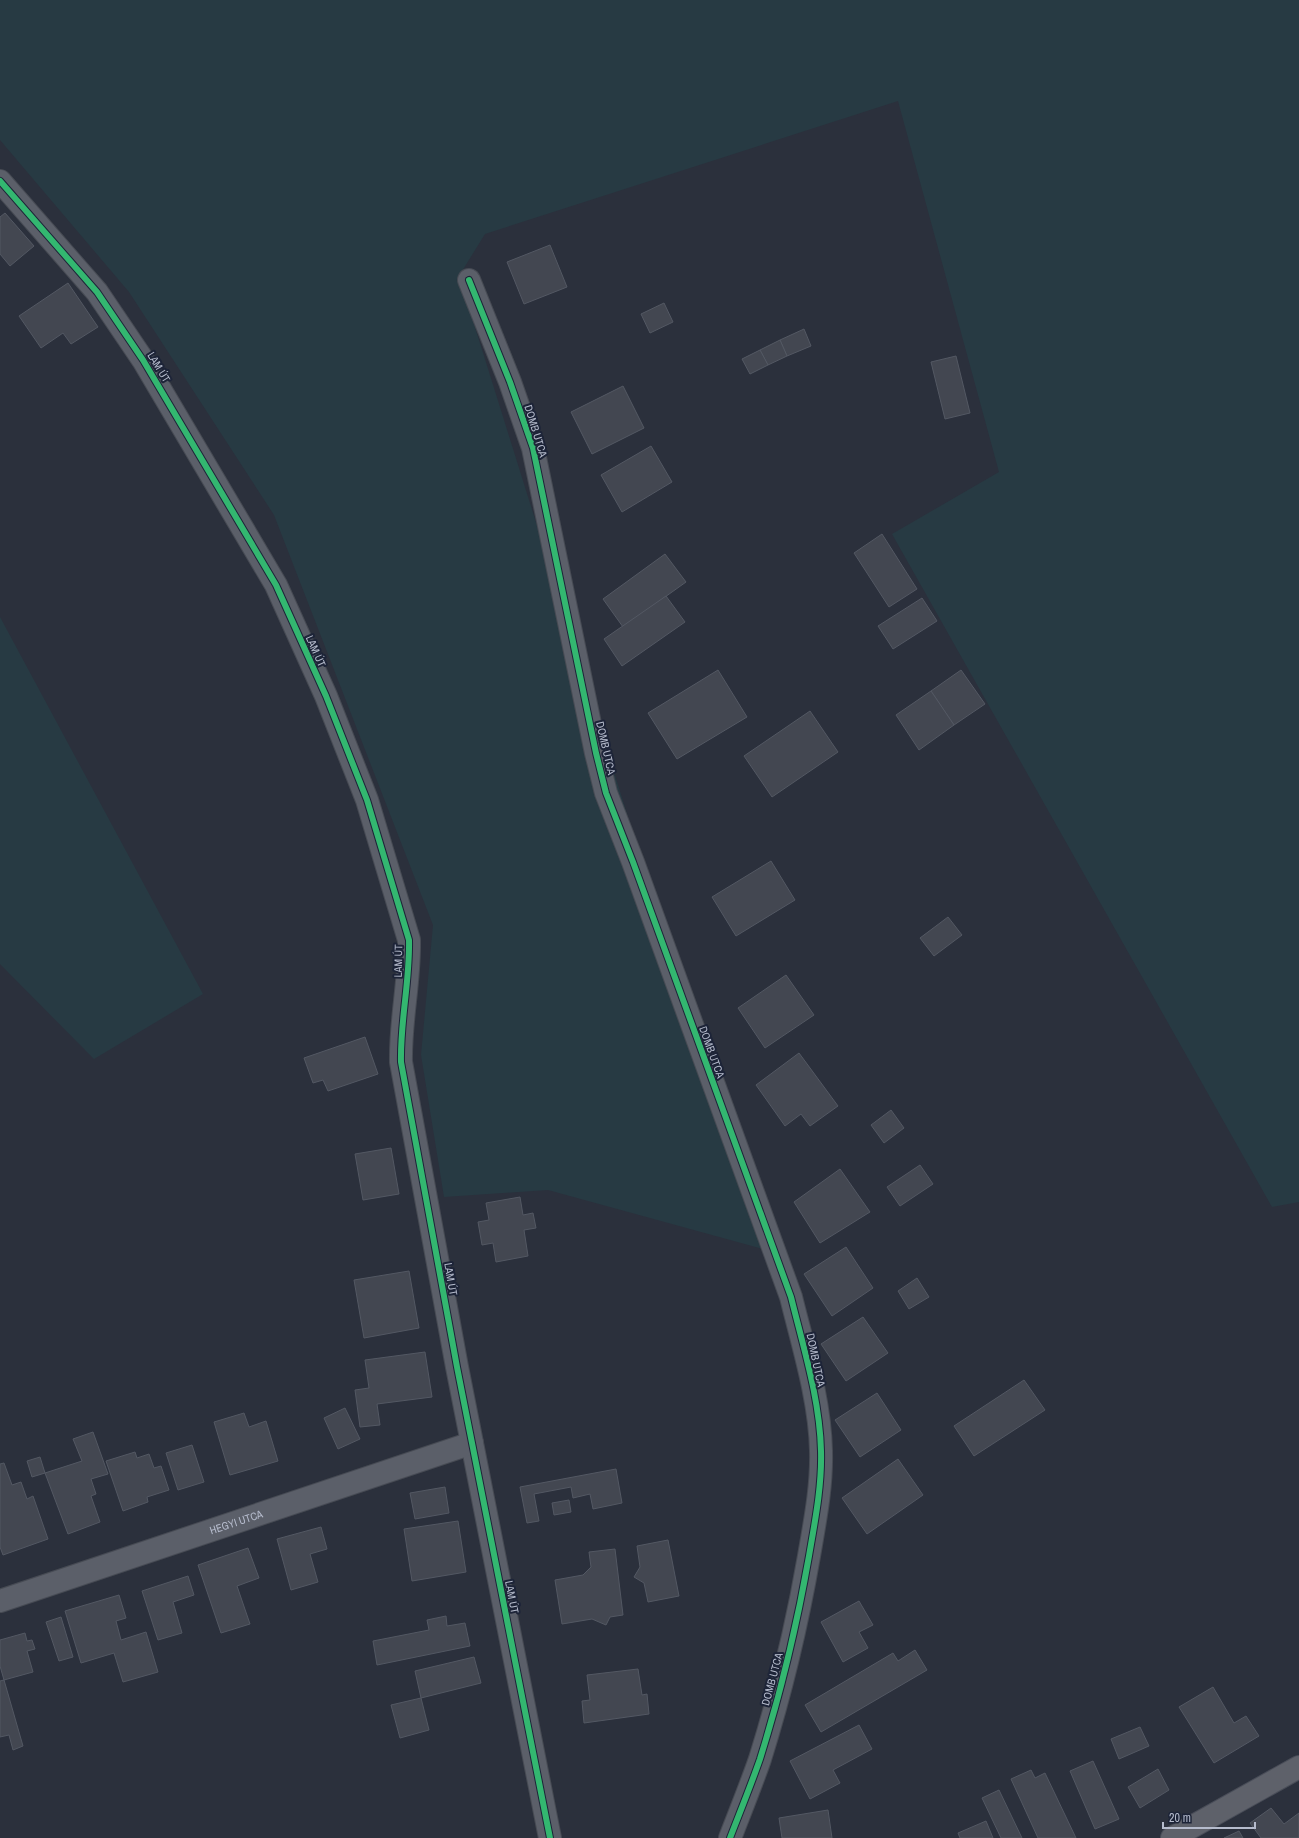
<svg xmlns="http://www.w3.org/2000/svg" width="1299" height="1838" font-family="'Archivo Narrow',sans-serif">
<rect width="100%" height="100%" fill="#2b303c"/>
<g fill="#273a43">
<polygon points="0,0 1299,0 1299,1202 1272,1207 892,534 999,472 898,101 485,234 459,276 763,1249 548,1190 444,1197 421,1055 433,925 274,515 129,292 0,140"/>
<polygon points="0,617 203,994 94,1059 0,964"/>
</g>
<g fill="#434751" stroke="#535863">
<polygon points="5,213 34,246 10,266 0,254 0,217"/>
<polygon points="550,245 567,287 524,304 507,262"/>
<polygon points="68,283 98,327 71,344 63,333 41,348 19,316"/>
<polygon points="664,303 673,322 650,333 641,314"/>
<polygon points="804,329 811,346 787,356 780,340"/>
<polygon points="780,340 787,356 768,365 760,350"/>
<polygon points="760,350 768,365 750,374 742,359"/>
<polygon points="956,356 970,413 945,419 931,362"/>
<polygon points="623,386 644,428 592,454 571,412"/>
<polygon points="651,446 672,482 622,512 601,475"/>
<polygon points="882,534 917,589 889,607 854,553"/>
<polygon points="665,554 686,582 623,627 603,599"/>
<polygon points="666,596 685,622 622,666 604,639"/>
<polygon points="922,598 937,621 893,649 878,626"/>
<polygon points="718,670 747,717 677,759 648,713"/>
<polygon points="961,670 985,704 954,725 931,691"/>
<polygon points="931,691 954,725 919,750 896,715"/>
<polygon points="810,711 838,752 772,797 744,756"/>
<polygon points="771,861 795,900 736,936 712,897"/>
<polygon points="948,917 962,935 934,956 920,938"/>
<polygon points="786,975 814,1015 765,1048 738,1008"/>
<polygon points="365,1037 378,1074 328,1091 323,1080 313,1083 304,1058"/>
<polygon points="799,1053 838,1106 810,1126 801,1114 785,1126 756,1085"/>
<polygon points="891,1110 904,1128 884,1143 871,1125"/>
<polygon points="391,1148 399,1194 363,1200 355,1154"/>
<polygon points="920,1165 933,1184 900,1206 887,1187"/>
<polygon points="840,1169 870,1212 820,1243 794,1202"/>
<polygon points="520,1197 523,1215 533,1213 536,1228 524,1230 528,1256 496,1262 493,1243 482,1245 478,1222 489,1220 486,1203"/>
<polygon points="846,1247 873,1288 832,1316 804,1274"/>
<polygon points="409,1271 419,1328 364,1338 354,1280"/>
<polygon points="917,1278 929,1297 909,1309 898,1291"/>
<polygon points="863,1317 888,1353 846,1381 821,1344"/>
<polygon points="425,1352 432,1397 377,1404 380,1425 360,1427 355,1390 369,1388 365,1360"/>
<polygon points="1024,1380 1045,1410 974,1456 954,1426"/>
<polygon points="877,1393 901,1430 860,1457 835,1420"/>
<polygon points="345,1408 360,1439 338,1449 324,1418"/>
<polygon points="244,1413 249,1427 266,1421 278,1461 230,1475 214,1422"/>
<polygon points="93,1432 108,1474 91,1479 96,1494 91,1496 100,1522 68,1534 45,1473 82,1461 73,1439"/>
<polygon points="192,1445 204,1482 178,1490 166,1453"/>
<polygon points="135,1452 137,1458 149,1454 154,1468 161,1466 169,1490 147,1497 148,1502 123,1511 106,1461"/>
<polygon points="40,1457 45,1473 32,1477 27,1461"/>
<polygon points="898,1459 923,1495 867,1534 842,1498"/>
<polygon points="4,1463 12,1485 21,1482 27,1499 33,1496 48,1539 3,1555 0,1547 0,1464"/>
<polygon points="616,1469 622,1503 593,1509 590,1494 573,1498 571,1487 534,1494 539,1521 527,1523 520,1487"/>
<polygon points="445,1487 449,1513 415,1519 410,1493"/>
<polygon points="569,1500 571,1512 554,1515 552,1503"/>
<polygon points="458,1521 466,1572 412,1581 404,1529"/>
<polygon points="321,1527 327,1549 310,1554 318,1582 291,1590 277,1539"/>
<polygon points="668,1540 679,1596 648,1602 644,1583 634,1577 640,1567 637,1546"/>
<polygon points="248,1548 259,1578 237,1586 250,1624 221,1633 198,1565"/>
<polygon points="615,1549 623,1615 610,1617 606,1625 592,1619 562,1624 555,1580 583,1575 591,1567 589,1552"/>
<polygon points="188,1576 194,1595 173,1602 182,1633 158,1640 142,1591"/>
<polygon points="119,1595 126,1618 116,1621 121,1640 146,1632 158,1672 123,1682 114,1653 81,1663 65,1611"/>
<polygon points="859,1601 873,1625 859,1632 868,1648 843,1662 821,1622"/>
<polygon points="446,1616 447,1626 465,1623 470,1646 377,1665 373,1641 429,1630 427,1620"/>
<polygon points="61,1617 73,1657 59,1661 46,1622"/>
<polygon points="25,1633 27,1641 32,1640 35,1649 27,1651 33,1672 4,1680 0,1666 0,1640"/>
<polygon points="915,1650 927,1670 821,1732 805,1705 893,1653 898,1661"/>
<polygon points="474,1657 481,1683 421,1698 415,1671"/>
<polygon points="638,1669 642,1695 647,1694 649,1714 584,1723 582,1701 590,1700 587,1675"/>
<polygon points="4,1680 23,1746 13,1750 9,1735 0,1737 0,1681"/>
<polygon points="1213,1687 1234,1723 1246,1716 1259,1736 1214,1763 1179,1707"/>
<polygon points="421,1698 429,1730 400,1738 391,1705"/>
<polygon points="859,1725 872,1749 833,1770 840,1783 810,1799 790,1761"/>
<polygon points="1140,1727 1149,1746 1119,1759 1111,1739"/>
<polygon points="1093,1761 1119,1819 1095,1829 1070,1771"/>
<polygon points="1158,1769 1169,1790 1140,1808 1128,1787"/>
<polygon points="1031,1770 1035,1778 1045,1773 1076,1838 1038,1838 1011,1779"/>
<polygon points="999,1790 1022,1838 1001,1838 982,1798"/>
<polygon points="1271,1808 1284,1824 1299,1813 1299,1838 1261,1838 1250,1823"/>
<polygon points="828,1810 832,1838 782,1838 779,1818"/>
<polygon points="986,1821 993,1838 960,1838 958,1833"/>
<polygon points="1239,1831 1243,1838 1224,1838"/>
</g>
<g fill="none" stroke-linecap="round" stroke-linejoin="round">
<defs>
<g id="street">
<path d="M0 181 97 292 143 360 276 585 326 696 367 800 409 940C410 981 400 1021 401 1062L457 1367 550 1838"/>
<path d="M469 280 510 382 533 448 596 753 606 793 633 862 791 1297C803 1346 820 1400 821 1451 822 1486 815 1521 809 1556 797 1625 781 1692 760 1759 751 1785 740 1812 730 1838"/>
<path id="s1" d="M0 1601 472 1443"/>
</g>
<polyline id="primary" points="1172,1838 1299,1767"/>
</defs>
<use href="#street" stroke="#474b54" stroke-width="24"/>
<use href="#primary" stroke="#494d58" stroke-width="24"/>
<use href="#street" stroke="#5b5f69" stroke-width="22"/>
<use href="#primary" stroke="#5e616a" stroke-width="22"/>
<defs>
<g id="cycleway">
<path d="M0 181 97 292 143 360 276 585 326 696 367 800 409 940C410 981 400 1021 401 1062L457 1367 550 1838"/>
<path d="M469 280 510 382 533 448 596 753 606 793 633 862 791 1297C803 1346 820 1400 821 1451 822 1486 815 1521 809 1556 797 1625 781 1692 760 1759 751 1785 740 1812 730 1838"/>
</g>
</defs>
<use href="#cycleway" stroke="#1d2438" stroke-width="8"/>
<use href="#cycleway" stroke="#33b770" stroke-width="6"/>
</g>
<g text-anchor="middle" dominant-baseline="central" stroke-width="4" stroke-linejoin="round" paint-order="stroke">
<g font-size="11" fill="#b5bbcc" stroke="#1d2438">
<text transform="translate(159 367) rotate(59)">LAM ÚT</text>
<text transform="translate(536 431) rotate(73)">DOMB UTCA</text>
<text transform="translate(316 651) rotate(66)">LAM ÚT</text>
<text transform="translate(606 748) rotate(77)">DOMB UTCA</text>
<text transform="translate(398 961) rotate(-89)">LAM ÚT</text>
<text transform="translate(712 1052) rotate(70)">DOMB UTCA</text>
<text transform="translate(451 1279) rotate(80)">LAM ÚT</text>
<text transform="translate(816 1360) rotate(78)">DOMB UTCA</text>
<text stroke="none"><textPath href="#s1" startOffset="249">HEGYI UTCA</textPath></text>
<text transform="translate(512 1597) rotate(79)">LAM ÚT</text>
<text transform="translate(772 1679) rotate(-75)">DOMB UTCA</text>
</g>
</g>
<path d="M1163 1822v6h92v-6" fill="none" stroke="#b5bbcc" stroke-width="2"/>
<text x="1169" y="1822" font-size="12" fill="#b5bbcc" stroke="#1d2438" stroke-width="3" paint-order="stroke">20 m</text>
</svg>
